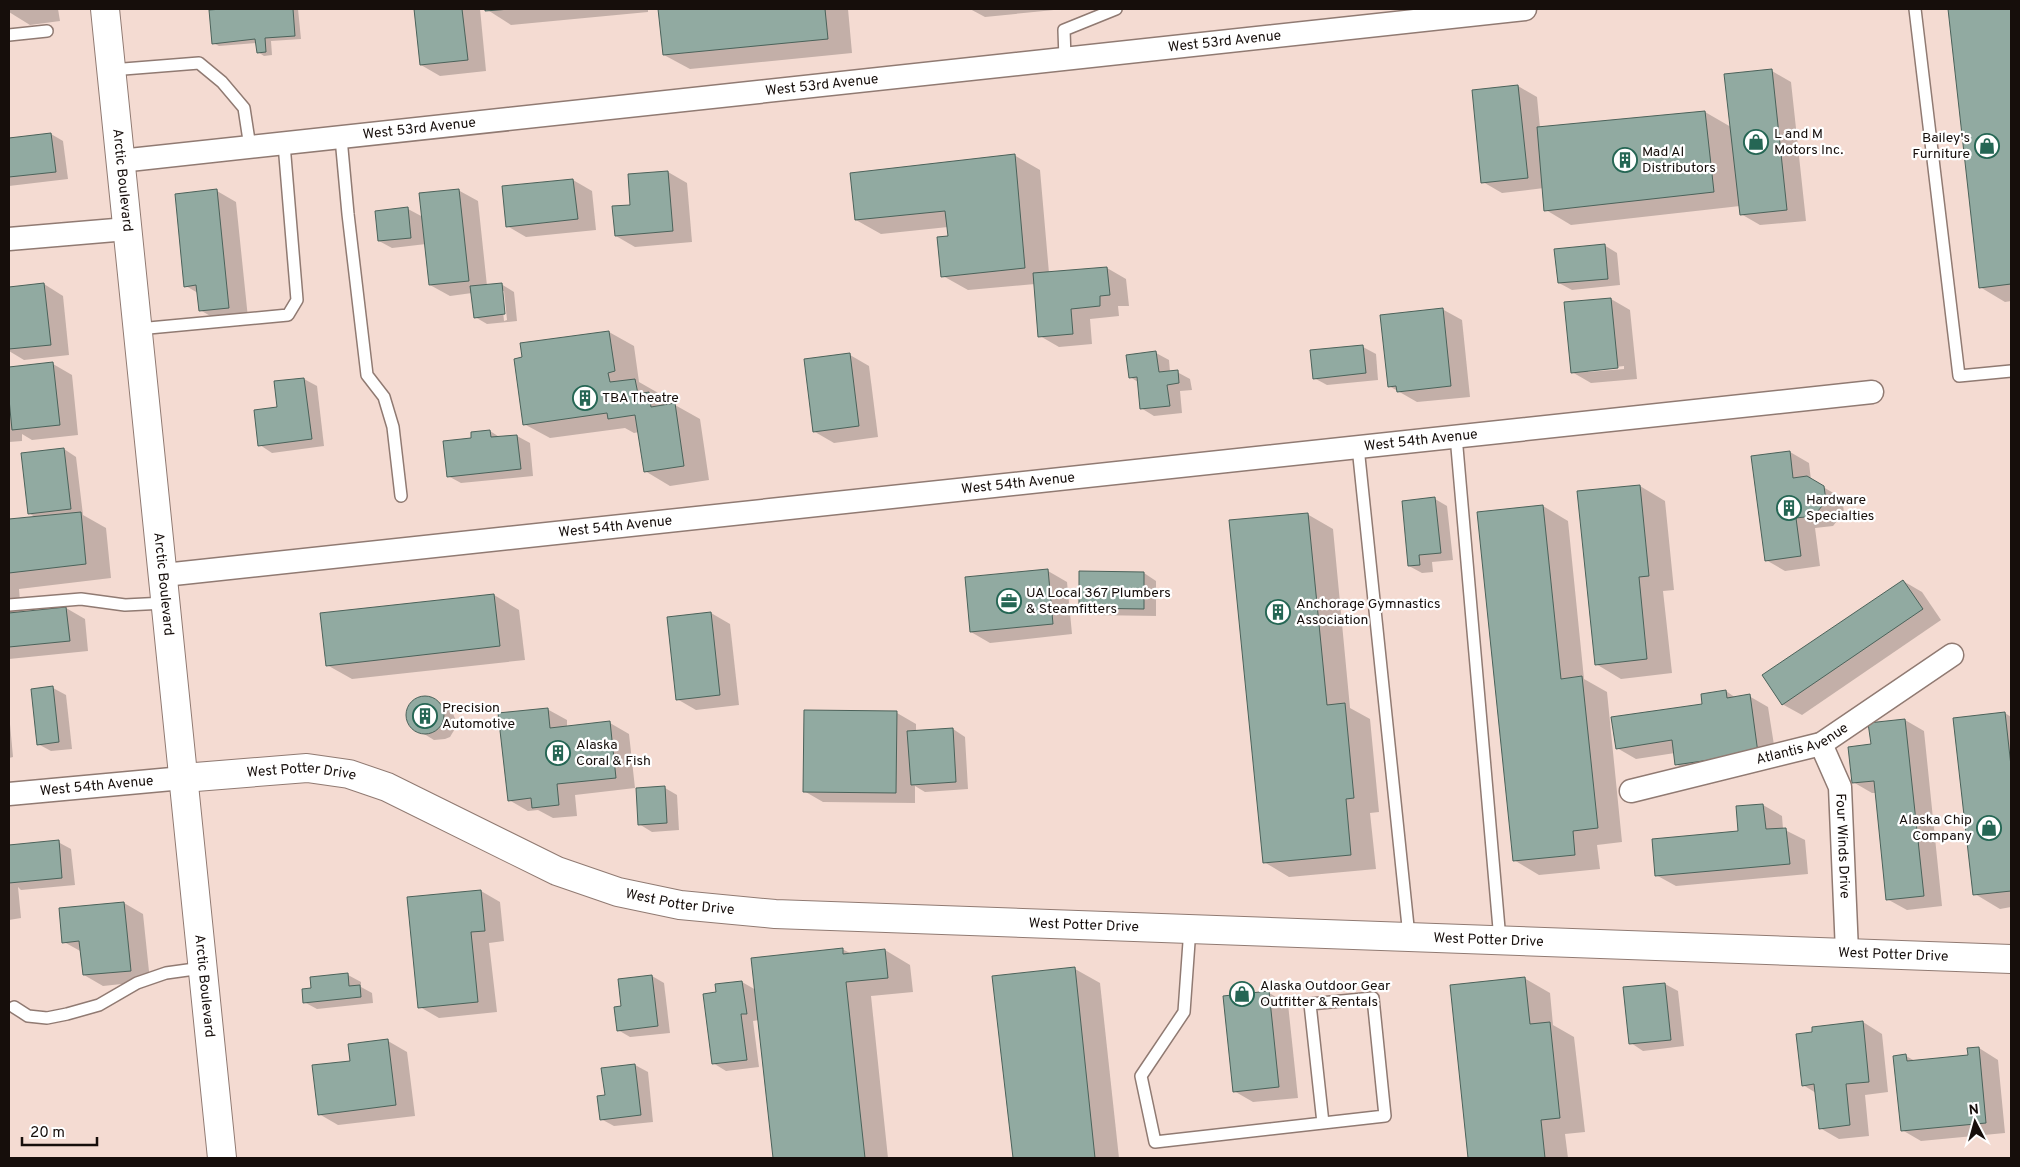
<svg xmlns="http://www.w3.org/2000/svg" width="2020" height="1167" font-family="Overpass,sans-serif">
<rect width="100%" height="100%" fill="#f4dbd2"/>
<g fill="#0003" fill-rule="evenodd">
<polygon points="9,9 58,9 60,21 30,25 9,12"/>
<polygon points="235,9 298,9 301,39 271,41 272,55 264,56 258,52 257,43 219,46 213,43 210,11"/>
<polygon points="415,9 480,9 486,71 440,76 421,65"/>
<polygon points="486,9 648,9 648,12 511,25"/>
<polygon points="659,9 848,9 852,53 690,69 664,55"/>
<polygon points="970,9 1064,9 985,17"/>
<polygon points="1950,9 2011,9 2011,301 2005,302 1980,287"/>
<polygon points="1772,71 1791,82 1806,221 1760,225 1741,214 1740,206 1571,225 1546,210 1544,188 1502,193 1483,182 1518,86 1537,97 1540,128 1705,112 1731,127"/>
<polygon points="51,134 63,141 68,179 9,186 9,139"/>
<polygon points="1014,155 1040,170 1049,273 1107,268 1126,279 1129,306 1118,306 1119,316 1090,319 1092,344 1059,347 1040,336 1035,284 968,290 943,276 949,237 948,227 881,234 856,220"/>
<polygon points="668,172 687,183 692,242 635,247 616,236 632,206"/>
<polygon points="573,180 592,191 596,230 526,237 507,226 503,187"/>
<path d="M458 190 478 201 487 286 501 284 514 292 517 321 487 324 475 317 472 293 450 296 430 285 426 244 392 248 379 241 408 209 423 217ZM501 291H504L507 320 504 321Z"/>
<polygon points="217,191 236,202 248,318 219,321 200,310 198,293 186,286"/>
<polygon points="1604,245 1617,253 1620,285 1572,290 1559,283"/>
<polygon points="44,284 63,296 69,355 24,360 9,351 9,288"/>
<path d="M1611 299 1630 310 1637 379 1591 383 1572 372ZM1624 366V369L1588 372V370Z"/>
<polygon points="1442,309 1462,320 1470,397 1417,402 1389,386"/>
<polygon points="609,332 634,346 639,382 660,394 661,400 670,405 675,405 700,419 709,480 670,486 645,471 639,432 634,433 625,428 550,438 524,424"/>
<polygon points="1363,347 1376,354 1378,380 1327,385 1314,378"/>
<polygon points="1156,353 1169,360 1170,372 1177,372 1190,379 1192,390 1180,391 1182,413 1154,416 1141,408 1138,382 1130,377"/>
<polygon points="850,355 869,366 878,437 834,443 815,432"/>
<polygon points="53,364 72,375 78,435 32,440 22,434 22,441 9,442 9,368"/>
<polygon points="304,379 317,386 324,446 272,453 260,445 279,408"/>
<polygon points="490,431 501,438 517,436 530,443 533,476 461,483 448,476 473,439"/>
<polygon points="64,449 76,457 83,515 106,528 111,578 19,589 21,613 66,608 85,619 88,651 9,659 9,520 36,518 29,513"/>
<polygon points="1790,452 1809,463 1811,480 1842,498 1844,512 1833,526 1815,528 1820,566 1785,571 1766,560"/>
<polygon points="1640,486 1665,501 1674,590 1663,591 1672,673 1621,679 1596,664"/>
<polygon points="1435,499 1447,506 1453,560 1432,562 1433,572 1422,573 1409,566"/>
<polygon points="1543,506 1568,521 1584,679 1607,692 1622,842 1597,845 1600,869 1539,875 1514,860"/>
<polygon points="1307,514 1333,529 1350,708 1370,719 1379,812 1370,813 1376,869 1289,877 1264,862"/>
<polygon points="1048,571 1067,582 1072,634 990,643 971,632"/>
<polygon points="1144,573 1156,581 1156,616 1093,615 1080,607"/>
<polygon points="1903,581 1922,592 1941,620 1802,715 1782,704"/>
<polygon points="494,595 519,610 525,660 352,679 327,665"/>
<polygon points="711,613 730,624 739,705 696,710 677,699"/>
<polygon points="53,688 66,695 72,749 51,751 38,744 33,690"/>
<polygon points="1726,691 1736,698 1749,696 1768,707 1777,764 1696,776 1676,764 1675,753 1636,759 1617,748 1704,705"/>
<polygon points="429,698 452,711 456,721 456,727 450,737 445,739 434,740 411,726 407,714 412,703 417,699"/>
<polygon points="547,709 567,720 567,727 610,723 629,734 635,788 575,795 577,816 553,818 538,810 528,811 509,800"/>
<polygon points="805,712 897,713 916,724 916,732 953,729 965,737 968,789 925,792 915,786 915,803 823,802 804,791"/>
<polygon points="9,713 13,757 9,758"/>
<polygon points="2005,713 2011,717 2011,907 2000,909 1975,894"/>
<polygon points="1905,720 1924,731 1942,906 1907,910 1887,899 1876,793 1872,793 1853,782 1872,745"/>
<polygon points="665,788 677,795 679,830 652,832 639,824"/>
<polygon points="1763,805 1782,816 1783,829 1805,840 1808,874 1676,886 1656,875 1739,832"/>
<polygon points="58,842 71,849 75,885 21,890 18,887 21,918 9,920 9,846"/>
<polygon points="481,891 500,902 504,941 489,943 497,1012 439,1018 420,1007"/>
<polygon points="124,903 143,914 150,981 103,986 84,975 82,952 64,942"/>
<polygon points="842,949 852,954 885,950 910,965 913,992 871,996 888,1158 774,1158 759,1020 753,1021 759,1067 726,1071 713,1063 716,985 742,982 756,990"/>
<polygon points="1075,969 1100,983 1119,1158 1014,1158 993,977"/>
<polygon points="348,975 361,982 361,987 372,993 373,1003 317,1009 304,1002 313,989"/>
<polygon points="652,976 664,983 670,1033 630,1037 618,1030"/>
<polygon points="1524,978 1550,993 1553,1025 1574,1037 1585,1132 1565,1134 1568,1158 1470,1158 1451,987"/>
<polygon points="1665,984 1678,991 1684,1046 1643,1051 1631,1043"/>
<polygon points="1269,993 1288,1004 1298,1098 1253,1102 1234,1091"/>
<polygon points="1863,1022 1882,1034 1888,1092 1865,1095 1869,1136 1839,1139 1820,1128 1816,1093 1803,1085"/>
<polygon points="388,1041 407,1052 415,1116 338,1125 319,1114"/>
<polygon points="1979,1048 1998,1060 2005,1133 1921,1141 1902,1130 1906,1056 1915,1061 1969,1056"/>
<polygon points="635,1065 648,1072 653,1122 614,1126 601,1119 606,1097"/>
</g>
<g fill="#91aaa1" stroke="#4b625a">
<polygon points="222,9 293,9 295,36 265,38 266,52 257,53 255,39 212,44 209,10"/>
<polygon points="414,9 462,9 468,60 420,65"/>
<polygon points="485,9 510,9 485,11"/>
<polygon points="658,9 825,9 828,39 663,55"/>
<polygon points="1948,9 2011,9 2011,284 1979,288"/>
<polygon points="1772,69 1787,210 1740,215 1724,74"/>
<polygon points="1518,85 1528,178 1481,183 1472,90"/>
<polygon points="1705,111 1714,192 1544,211 1537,127"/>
<polygon points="51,133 56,172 9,177 9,138"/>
<polygon points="1015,154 1025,268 941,277 937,237 948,236 945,211 855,220 850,173"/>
<polygon points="668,171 673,231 615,236 612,206 630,205 628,174"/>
<polygon points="573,179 578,219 506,227 502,186"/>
<polygon points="217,189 229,308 199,311 196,285 184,287 175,194"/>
<polygon points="459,189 469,281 429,285 419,193"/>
<polygon points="408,207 411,238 378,241 375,211"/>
<polygon points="1605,244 1608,279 1558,283 1554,249"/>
<polygon points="1107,267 1110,295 1100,296 1100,306 1071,309 1073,334 1038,337 1033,273"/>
<polygon points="44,283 51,345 9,349 9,287"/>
<polygon points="502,283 505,314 474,318 470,286"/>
<polygon points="1611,298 1618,368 1571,373 1564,302"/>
<polygon points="1443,308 1451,386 1397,392 1396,386 1388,387 1380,315"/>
<polygon points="609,331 615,371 608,373 610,382 635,379 638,394 649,392 651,407 675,403 684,466 644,472 635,415 608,419 607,413 523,425 514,359 522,357 520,343"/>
<polygon points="1363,345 1366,373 1313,379 1310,350"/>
<polygon points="1156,351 1159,372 1178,370 1179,383 1167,385 1170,406 1140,409 1137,377 1129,378 1126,355"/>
<polygon points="850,353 859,426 813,432 804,359"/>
<polygon points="53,362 60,425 12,430 9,399 9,367"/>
<polygon points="304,378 312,439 258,446 254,410 277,407 274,381"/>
<polygon points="490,430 491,437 517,435 521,469 447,477 443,441 471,438 471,432"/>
<polygon points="64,448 71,509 28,514 21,453"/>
<polygon points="1790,451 1793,478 1807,476 1824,486 1826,501 1814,516 1796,518 1801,556 1765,561 1751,456"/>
<polygon points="1640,485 1649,576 1639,577 1647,659 1595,665 1577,491"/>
<polygon points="1435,497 1441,553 1419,555 1420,565 1408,566 1402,501"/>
<polygon points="1543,505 1561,679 1582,676 1598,828 1573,831 1575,855 1513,861 1477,512"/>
<polygon points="81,512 86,564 9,573 9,519"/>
<polygon points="1308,513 1327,705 1345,703 1354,798 1346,799 1351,855 1263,863 1229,520"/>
<polygon points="1048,569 1053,624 970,632 965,577"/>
<polygon points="1079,571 1144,572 1144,609 1079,608"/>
<polygon points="1903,580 1923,609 1782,705 1762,675"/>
<polygon points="494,594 500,646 326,666 320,613"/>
<polygon points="66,607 70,641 9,647 9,613"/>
<polygon points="711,612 720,695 676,700 667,617"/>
<polygon points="53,686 59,742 37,745 31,689"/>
<polygon points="1726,690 1727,698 1750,694 1758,753 1675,765 1672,740 1616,749 1611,717 1702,704 1701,694"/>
<circle cx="425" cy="715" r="19"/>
<polygon points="548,708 550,728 610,721 616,778 557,784 559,805 532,808 531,798 508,801 498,713"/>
<polygon points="804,710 897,711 896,793 803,792"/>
<polygon points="2005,712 2011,766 2011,891 1973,895 1953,718"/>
<polygon points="1905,719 1924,896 1886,900 1874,781 1852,783 1848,747 1871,744 1868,723"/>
<polygon points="953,728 956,782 911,785 907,731"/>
<polygon points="665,786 667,823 638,825 636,788"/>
<polygon points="1763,804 1766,829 1786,828 1790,864 1655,876 1652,839 1738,831 1736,806"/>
<polygon points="59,840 62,878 9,883 9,845"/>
<polygon points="481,890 485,931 471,932 478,1002 418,1008 407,897"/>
<polygon points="124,902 131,971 83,975 79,941 62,943 59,908"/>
<polygon points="843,948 843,954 885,949 888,978 846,982 865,1158 773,1158 751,958"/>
<polygon points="1075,967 1095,1158 1013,1158 992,976"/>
<polygon points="348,973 349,986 360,985 361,997 303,1003 302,989 311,988 310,977"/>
<polygon points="652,975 658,1026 617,1031 614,1007 621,1006 618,979"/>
<polygon points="1525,977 1530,1024 1550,1022 1560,1118 1541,1120 1545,1158 1468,1158 1450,985"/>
<polygon points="742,981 747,1014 741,1014 747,1060 712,1064 703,994 716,992 715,984"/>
<polygon points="1665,983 1671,1040 1629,1044 1623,987"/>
<polygon points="1269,991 1279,1087 1233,1092 1223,996"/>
<polygon points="1863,1021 1869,1082 1846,1084 1850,1125 1819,1129 1814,1084 1802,1086 1796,1034 1812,1032 1812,1027"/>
<polygon points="388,1039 396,1105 318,1115 312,1065 350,1061 348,1044"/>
<polygon points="1979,1047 1986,1123 1901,1131 1893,1056 1906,1054 1907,1061 1968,1055 1967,1048"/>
<polygon points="635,1064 641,1115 600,1120 597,1096 605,1095 601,1068"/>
</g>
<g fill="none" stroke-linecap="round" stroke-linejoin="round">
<defs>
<g id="service">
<polyline points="1915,9 1959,376 2011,371"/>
<polyline points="9,35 47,31"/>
<polyline points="1065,59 1064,30 1116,9"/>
<polyline points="111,70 199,63 222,82 244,108 250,147"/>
<polyline points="341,138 348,214 367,375 384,397 393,427 401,496"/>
<polyline points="138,329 288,315 297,300 284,144"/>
<polyline points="1456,436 1500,940"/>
<polyline points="1358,447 1409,936"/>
<polyline points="9,605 81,599 125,605 165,603"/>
<polyline points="1190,928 1184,1012 1141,1076 1155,1142 1385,1116 1373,998 1310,1004 1323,1123"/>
<polyline points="14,1007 28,1016 47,1018 67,1014 99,1005 137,983 166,973 202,968"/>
</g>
<g id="minor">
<path id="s1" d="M120 161 1525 9"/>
<polyline points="9,239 127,229"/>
<path id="s2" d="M164 575 1872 392"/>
<path id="s3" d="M1821 744 1840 787 1847 952"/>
<path id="s4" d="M1631 791 1821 744 1952 655"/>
<path id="s5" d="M9 794 183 778"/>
</g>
<g id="secondary">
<path id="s6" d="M105 9 222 1158"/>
<path id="s7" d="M183 778 307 768 349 774 387 787 557 871 618 892 680 905 775 914 2011 959"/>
</g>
</defs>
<use href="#service" stroke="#907a72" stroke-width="14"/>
<use href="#minor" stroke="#907a72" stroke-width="25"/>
<use href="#secondary" stroke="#907a72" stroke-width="30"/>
<use href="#service" stroke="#fff" stroke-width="11"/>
<use href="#minor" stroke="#fff" stroke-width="22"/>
<use href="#secondary" stroke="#fff" stroke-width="28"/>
</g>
<defs>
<symbol id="shop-ring" viewBox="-11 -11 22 22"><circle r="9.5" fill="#fff" stroke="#256654" stroke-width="1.5"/><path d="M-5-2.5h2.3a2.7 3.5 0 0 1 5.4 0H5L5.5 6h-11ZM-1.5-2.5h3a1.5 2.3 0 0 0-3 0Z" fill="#256654"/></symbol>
<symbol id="building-ring" viewBox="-11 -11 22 22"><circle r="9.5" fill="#fff" stroke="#256654" stroke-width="1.5"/><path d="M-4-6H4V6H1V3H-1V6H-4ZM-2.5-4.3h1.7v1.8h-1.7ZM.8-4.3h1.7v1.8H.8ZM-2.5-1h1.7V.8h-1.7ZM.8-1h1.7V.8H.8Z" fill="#256654"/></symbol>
<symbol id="office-ring" viewBox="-11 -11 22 22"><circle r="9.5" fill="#fff" stroke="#256654" stroke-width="1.5"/><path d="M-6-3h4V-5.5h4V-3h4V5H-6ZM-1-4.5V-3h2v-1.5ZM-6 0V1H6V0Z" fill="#256654"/></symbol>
</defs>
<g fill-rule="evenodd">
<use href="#shop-ring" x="1742" y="128" width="28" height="28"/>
<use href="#shop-ring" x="1973" y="132" width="28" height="28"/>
<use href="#building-ring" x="1611" y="146" width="28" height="28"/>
<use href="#building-ring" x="571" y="384" width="28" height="28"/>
<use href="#building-ring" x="1775" y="494" width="28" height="28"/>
<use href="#office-ring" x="995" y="587" width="28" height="28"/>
<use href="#building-ring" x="1264" y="598" width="28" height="28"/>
<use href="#building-ring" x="411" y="702" width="28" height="28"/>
<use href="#building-ring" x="544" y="739" width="28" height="28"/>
<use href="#shop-ring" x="1975" y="814" width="28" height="28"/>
<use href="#shop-ring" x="1228" y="980" width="28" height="28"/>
</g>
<g text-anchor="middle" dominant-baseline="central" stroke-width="4.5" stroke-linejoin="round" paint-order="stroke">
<g font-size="14" fill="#160e0b" stroke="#fff">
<text stroke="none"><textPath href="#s1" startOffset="1111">West 53rd Avenue</textPath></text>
<text stroke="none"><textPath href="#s1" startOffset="706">West 53rd Avenue</textPath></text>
<text stroke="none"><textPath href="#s1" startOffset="301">West 53rd Avenue</textPath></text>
<text stroke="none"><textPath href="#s6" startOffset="172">Arctic Boulevard</textPath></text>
<text stroke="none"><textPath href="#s2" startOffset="1264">West 54th Avenue</textPath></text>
<text stroke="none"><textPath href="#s2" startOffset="859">West 54th Avenue</textPath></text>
<text stroke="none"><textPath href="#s2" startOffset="454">West 54th Avenue</textPath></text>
<text stroke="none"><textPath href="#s6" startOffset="578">Arctic Boulevard</textPath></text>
<text stroke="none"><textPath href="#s4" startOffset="178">Atlantis Avenue</textPath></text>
<text stroke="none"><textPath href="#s7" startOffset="119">West Potter Drive</textPath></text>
<text stroke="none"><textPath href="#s5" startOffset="88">West 54th Avenue</textPath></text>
<text stroke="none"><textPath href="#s3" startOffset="106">Four Winds Drive</textPath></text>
<text stroke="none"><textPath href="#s7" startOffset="524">West Potter Drive</textPath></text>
<text stroke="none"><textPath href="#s7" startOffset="929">West Potter Drive</textPath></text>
<text stroke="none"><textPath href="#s7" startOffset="1334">West Potter Drive</textPath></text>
<text stroke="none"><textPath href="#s7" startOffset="1739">West Potter Drive</textPath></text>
<text stroke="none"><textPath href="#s6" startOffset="982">Arctic Boulevard</textPath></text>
</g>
<g font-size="14" fill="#160e0b" stroke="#fff" text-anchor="start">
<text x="1774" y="134">L and M<tspan x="1774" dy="16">Motors Inc.</tspan></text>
<text x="1970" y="138" text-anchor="end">Bailey's<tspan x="1970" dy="16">Furniture</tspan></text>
<text x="1642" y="152">Mad Al<tspan x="1642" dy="16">Distributors</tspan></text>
<text x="602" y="398">TBA Theatre</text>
<text x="1806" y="500">Hardware<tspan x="1806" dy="16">Specialties</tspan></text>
<text x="1026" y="593">UA Local 367 Plumbers<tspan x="1026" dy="16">&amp; Steamfitters</tspan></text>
<text x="1296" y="604">Anchorage Gymnastics<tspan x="1296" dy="16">Association</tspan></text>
<text x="442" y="708">Precision<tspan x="442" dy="16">Automotive</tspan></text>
<text x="576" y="745">Alaska<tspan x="576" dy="16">Coral &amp; Fish</tspan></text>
<text x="1972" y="820" text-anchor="end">Alaska Chip<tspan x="1972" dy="16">Company</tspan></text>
<text x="1260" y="986">Alaska Outdoor Gear<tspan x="1260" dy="16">Outfitter &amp; Rentals</tspan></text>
</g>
</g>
<rect width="2020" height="1167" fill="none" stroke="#160e0b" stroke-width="20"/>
<g transform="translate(1975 1122) rotate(354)" stroke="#ffffff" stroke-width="4" paint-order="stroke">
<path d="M0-4L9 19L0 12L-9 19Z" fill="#160e0b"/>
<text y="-8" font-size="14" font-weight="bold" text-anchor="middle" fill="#160e0b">N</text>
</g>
<path d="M22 1137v8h75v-8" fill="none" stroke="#160e0b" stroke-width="2.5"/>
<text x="30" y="1137" font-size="15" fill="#160e0b" stroke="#ffffff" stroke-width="4" paint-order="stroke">20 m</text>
</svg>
